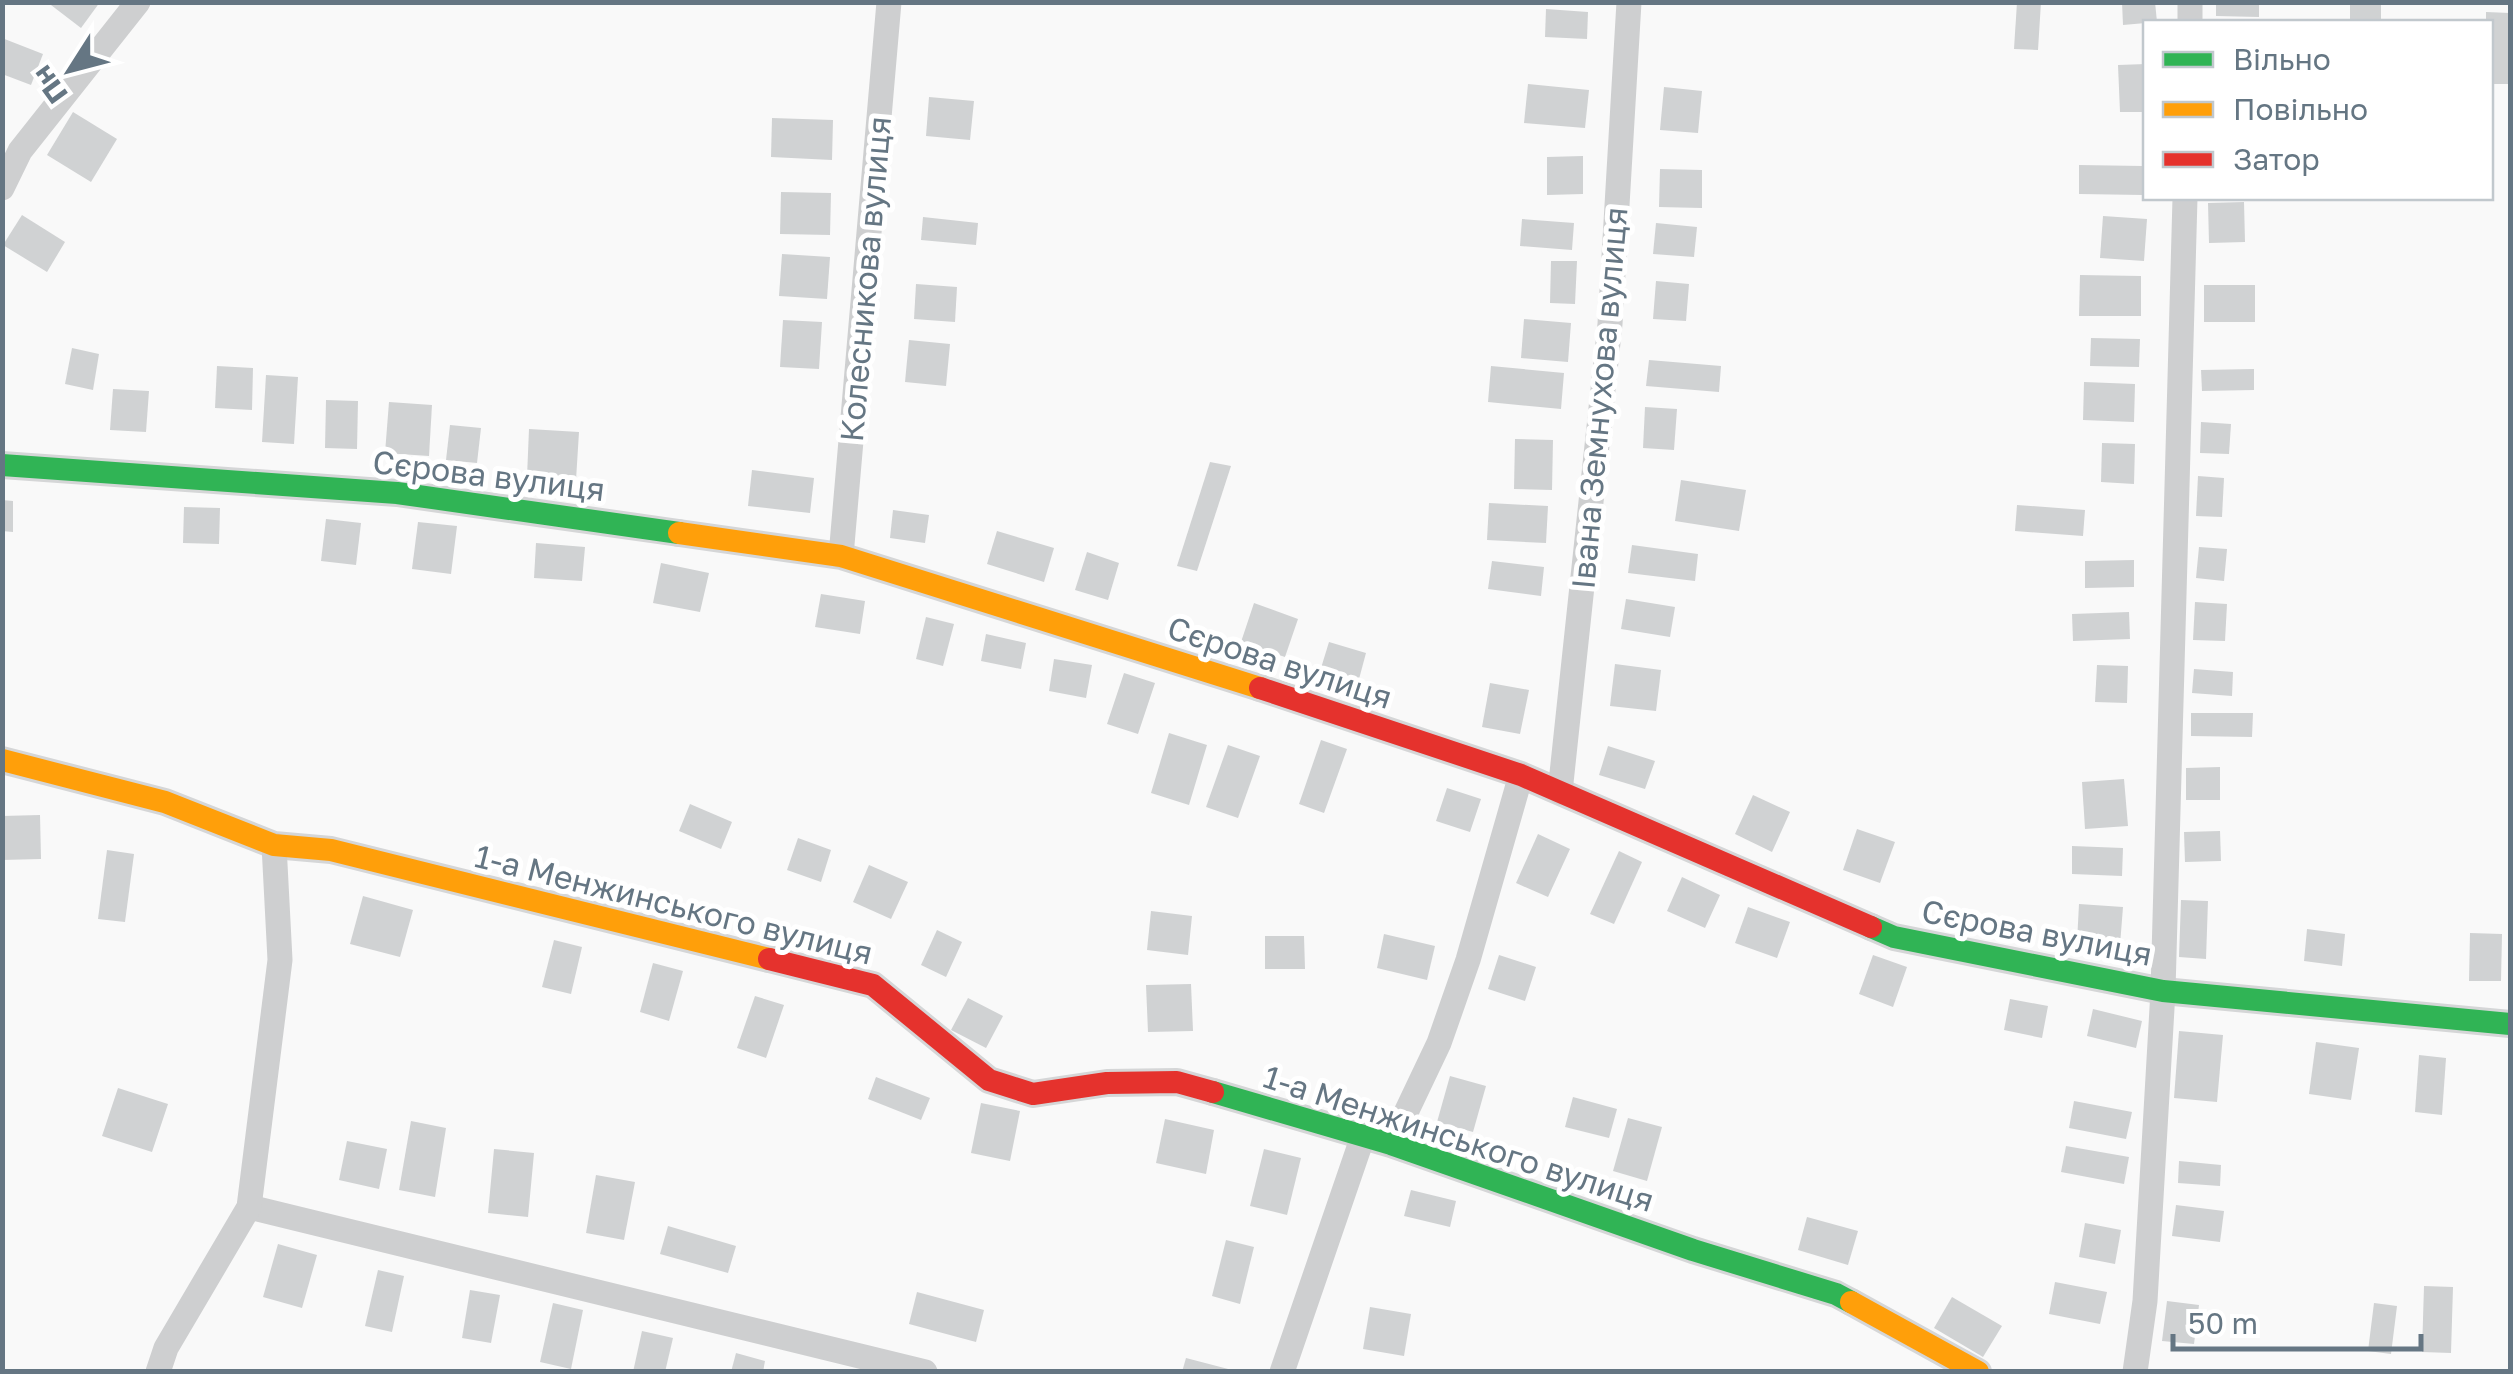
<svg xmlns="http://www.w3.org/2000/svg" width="2513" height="1374" font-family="'Golos Text',sans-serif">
<rect width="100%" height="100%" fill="#f9f9f9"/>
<g fill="#d0d2d3">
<polygon points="53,2 100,2 81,28 51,5"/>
<polygon points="2017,2 2041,2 2038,50 2014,49"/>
<polygon points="2122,2 2155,2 2157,22 2123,25"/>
<polygon points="2216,2 2259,2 2259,17 2216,16"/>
<rect x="2350" y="2" width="31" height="20"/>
<polygon points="1546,9 1588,12 1587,39 1545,37"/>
<polygon points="2486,12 2510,13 2510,84 2490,84 2490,22 2486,22"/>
<polygon points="2,38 43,54 31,85 2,74"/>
<polygon points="2146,64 2146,112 2120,112 2118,65"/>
<polygon points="1528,84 1589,90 1585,128 1524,123"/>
<polygon points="1664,87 1702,91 1698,133 1660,130"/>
<polygon points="929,97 974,101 970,140 926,136"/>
<polygon points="73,112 117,139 91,182 47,155"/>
<polygon points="772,118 833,120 832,160 771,157"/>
<polygon points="1583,156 1583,194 1547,195 1547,157"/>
<polygon points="2079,165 2143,166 2143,195 2079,194"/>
<polygon points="1660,169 1702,170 1702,208 1659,207"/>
<polygon points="781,192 831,193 830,235 780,234"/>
<polygon points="2244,202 2245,242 2209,243 2208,203"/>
<polygon points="22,215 65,242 47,272 3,245"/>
<polygon points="2103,216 2147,219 2144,261 2100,258"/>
<polygon points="923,217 978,223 976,245 921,240"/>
<polygon points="1522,219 1574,223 1572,250 1520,246"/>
<polygon points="1656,223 1697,227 1694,257 1653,254"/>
<polygon points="782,254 830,257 827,299 779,296"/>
<polygon points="1551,261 1577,261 1575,304 1550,303"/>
<polygon points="2080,275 2141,276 2141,316 2079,316"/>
<polygon points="1656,281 1689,284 1686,321 1653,319"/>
<polygon points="916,284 957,287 955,322 914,319"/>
<rect x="2204" y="285" width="51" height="37"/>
<polygon points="1524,319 1571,323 1568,362 1521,358"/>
<polygon points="783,320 822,322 819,369 780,367"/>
<polygon points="2091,338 2140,339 2139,367 2090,366"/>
<polygon points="909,340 950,344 946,386 905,382"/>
<polygon points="72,348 99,354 93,390 65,384"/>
<polygon points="1649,360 1721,366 1719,392 1646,386"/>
<polygon points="217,366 253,368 252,410 215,408"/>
<polygon points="1491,366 1564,373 1561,409 1488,402"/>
<polygon points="2254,369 2254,390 2202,391 2201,370"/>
<polygon points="266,375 298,377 294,444 262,442"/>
<polygon points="2084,382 2135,384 2134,422 2083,420"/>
<polygon points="113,389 149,391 146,432 110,430"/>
<polygon points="326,400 358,401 357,449 325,448"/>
<polygon points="389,402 432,405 429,456 385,453"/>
<polygon points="1645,407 1677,409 1674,450 1643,448"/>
<polygon points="2201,422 2231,424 2229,454 2200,453"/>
<polygon points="450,425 481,428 477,463 446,460"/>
<polygon points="529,429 579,432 576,480 527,477"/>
<polygon points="1515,439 1553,440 1552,490 1514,489"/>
<polygon points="2102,443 2135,444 2134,484 2101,482"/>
<polygon points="1210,462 1231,466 1197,571 1177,566"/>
<polygon points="752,470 814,478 810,513 748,506"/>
<polygon points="2198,476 2224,478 2222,517 2196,516"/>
<polygon points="1681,480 1746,490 1739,531 1675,521"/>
<polygon points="2,500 13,501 13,532 2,531"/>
<polygon points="1489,503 1548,506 1546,543 1487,540"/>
<polygon points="2017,505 2085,510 2083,536 2015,531"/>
<polygon points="184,507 220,508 219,544 183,543"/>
<polygon points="893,510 929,515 925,543 890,538"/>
<polygon points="326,519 361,523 356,565 321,561"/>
<polygon points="418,522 457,526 451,574 412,569"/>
<polygon points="997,531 1054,548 1044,582 987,564"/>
<polygon points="536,543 585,547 582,581 534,578"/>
<polygon points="1632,545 1698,554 1695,581 1628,573"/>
<polygon points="2199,547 2227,549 2224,581 2196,578"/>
<polygon points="1087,552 1119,563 1108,600 1075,590"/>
<polygon points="2134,560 2134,587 2085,588 2085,561"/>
<polygon points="1492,561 1544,567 1541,596 1488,589"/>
<polygon points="661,563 709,573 700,612 653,603"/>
<polygon points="821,594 865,601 860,634 815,627"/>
<polygon points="1626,599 1675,607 1670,637 1621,629"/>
<polygon points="2195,602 2227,604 2225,641 2193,640"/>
<polygon points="1254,603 1298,619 1285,657 1241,642"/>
<polygon points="2129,612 2130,639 2073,641 2072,614"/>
<polygon points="926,617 954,624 943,666 916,659"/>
<polygon points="986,634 1026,643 1021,669 981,661"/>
<polygon points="1329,642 1366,653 1359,679 1321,668"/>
<polygon points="1054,659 1092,665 1086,698 1049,691"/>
<polygon points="1615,664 1661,670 1656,711 1610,706"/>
<polygon points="2097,665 2128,666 2127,703 2095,702"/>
<polygon points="2194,669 2233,672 2232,696 2192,693"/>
<polygon points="1124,673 1155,683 1138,734 1107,724"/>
<polygon points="1490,683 1529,690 1520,734 1482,727"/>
<polygon points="2191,713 2253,713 2252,737 2191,736"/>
<polygon points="1169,733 1207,745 1189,805 1151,793"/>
<polygon points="1321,740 1347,749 1324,813 1299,804"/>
<polygon points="1228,745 1260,756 1238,818 1206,807"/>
<polygon points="1608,746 1655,761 1645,789 1599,775"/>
<polygon points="2220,767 2220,800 2186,800 2186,768"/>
<polygon points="2124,779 2128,826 2085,829 2082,782"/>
<polygon points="1447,788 1481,799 1470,832 1436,821"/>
<polygon points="1753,795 1790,812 1772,852 1735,834"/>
<polygon points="690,804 732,822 721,849 679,831"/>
<polygon points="40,815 41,859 2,860 2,816"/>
<polygon points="1857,829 1895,842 1880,883 1843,870"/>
<polygon points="2220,831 2221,861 2185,862 2184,832"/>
<polygon points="1538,834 1570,849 1548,897 1516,883"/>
<polygon points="798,838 831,850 821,882 787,870"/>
<polygon points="2072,846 2123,848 2122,876 2072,874"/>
<polygon points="107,850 134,854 125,922 98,919"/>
<polygon points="1619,851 1642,862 1614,924 1590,914"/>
<polygon points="869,865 908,882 891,919 853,902"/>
<polygon points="1682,877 1720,895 1705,928 1667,911"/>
<polygon points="363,896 413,910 400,957 350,944"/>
<polygon points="2181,900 2208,901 2206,959 2179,957"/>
<polygon points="2079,904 2123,907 2120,945 2077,942"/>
<polygon points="1748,907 1790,922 1777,958 1735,943"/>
<polygon points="1151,911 1192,916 1188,955 1147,950"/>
<polygon points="2307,929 2345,934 2342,966 2304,961"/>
<polygon points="937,930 962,942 946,977 921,965"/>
<polygon points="2470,933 2502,934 2501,981 2469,981"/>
<polygon points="1384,934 1435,946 1427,980 1377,968"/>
<polygon points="1265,936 1304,936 1305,969 1265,969"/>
<polygon points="554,940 582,947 571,994 542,987"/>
<polygon points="1499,955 1536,967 1525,1001 1488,989"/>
<polygon points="1873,955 1907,967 1893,1007 1859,994"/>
<polygon points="653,963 683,971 669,1021 640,1012"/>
<polygon points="1191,984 1193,1031 1148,1032 1146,985"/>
<polygon points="755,996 784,1005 766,1058 737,1048"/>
<polygon points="968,998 1003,1016 986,1048 951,1030"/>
<polygon points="2010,999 2048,1006 2042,1038 2004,1030"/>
<polygon points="2093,1009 2142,1021 2136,1048 2087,1036"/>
<polygon points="2179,1031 2223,1035 2217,1102 2174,1098"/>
<polygon points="2316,1042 2359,1048 2351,1100 2309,1094"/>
<polygon points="2419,1055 2446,1058 2442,1115 2415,1112"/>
<polygon points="1450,1076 1486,1086 1473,1132 1437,1122"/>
<polygon points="876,1077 930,1098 921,1120 868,1099"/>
<polygon points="118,1088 168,1104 152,1152 102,1136"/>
<polygon points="1573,1097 1617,1109 1609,1138 1565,1127"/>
<polygon points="2074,1101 2132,1112 2126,1139 2069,1128"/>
<polygon points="981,1103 1020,1111 1010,1161 971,1153"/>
<polygon points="1628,1118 1662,1127 1647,1181 1613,1171"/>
<polygon points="1165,1119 1214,1130 1206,1174 1156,1163"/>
<polygon points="411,1121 446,1128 435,1197 399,1190"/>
<polygon points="347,1141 387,1149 379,1189 339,1180"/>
<polygon points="2066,1146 2129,1157 2124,1184 2061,1172"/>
<polygon points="494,1149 534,1153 528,1217 488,1213"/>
<polygon points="1264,1149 1301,1158 1287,1215 1250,1206"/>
<polygon points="2179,1161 2221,1165 2220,1186 2178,1183"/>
<polygon points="596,1175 635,1182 624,1240 586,1233"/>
<polygon points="1411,1190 1456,1201 1450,1227 1404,1216"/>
<polygon points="2176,1205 2224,1211 2220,1242 2172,1236"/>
<polygon points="1807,1217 1858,1231 1848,1265 1798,1250"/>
<polygon points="2085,1223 2121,1230 2115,1264 2079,1257"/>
<polygon points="668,1226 736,1246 728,1273 660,1254"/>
<polygon points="1226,1240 1254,1247 1240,1304 1212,1296"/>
<polygon points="278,1244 317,1255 302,1308 263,1297"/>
<polygon points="378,1270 404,1276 392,1332 365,1326"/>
<polygon points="2055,1282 2107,1292 2100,1324 2049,1314"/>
<polygon points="2424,1286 2453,1287 2451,1353 2422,1352"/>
<polygon points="470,1290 500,1295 491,1343 462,1338"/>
<polygon points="917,1292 984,1310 976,1342 909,1324"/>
<polygon points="1952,1297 2002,1326 1983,1357 1934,1328"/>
<polygon points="2167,1301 2199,1305 2194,1344 2162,1341"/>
<polygon points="553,1303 583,1310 571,1369 540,1362"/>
<polygon points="2374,1303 2397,1306 2391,1354 2368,1351"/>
<polygon points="1370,1307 1411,1314 1404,1356 1363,1349"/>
<polygon points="642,1331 673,1338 665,1372 633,1372"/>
<polygon points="736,1353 765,1361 763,1372 731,1372"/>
<polygon points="1186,1358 1232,1370 1232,1372 1182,1372"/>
</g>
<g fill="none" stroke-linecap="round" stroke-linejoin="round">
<defs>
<g id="fast">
<polyline points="2,465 397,493 679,533"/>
<polyline points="1871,927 1894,937 2163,991 2510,1024"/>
<polyline points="1213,1092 1391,1144 1693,1250 1836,1294 1851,1302"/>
</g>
<g id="slow">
<polyline points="679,533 841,556 1260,688"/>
<polyline points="2,760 165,802 274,845 331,850 769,959"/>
<polyline points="1851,1302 1978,1372"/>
</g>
<g id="jam">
<polyline points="1260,688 1521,775 1871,927"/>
<polyline points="769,959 873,985 989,1080 1033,1094 1107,1083 1177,1082 1213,1092"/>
</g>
</defs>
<use href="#fast" stroke="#d5d6d7" stroke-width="28"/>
<use href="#slow" stroke="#d5d6d7" stroke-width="28"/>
<use href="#jam" stroke="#d5d6d7" stroke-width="28"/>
<g stroke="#cecfd0" stroke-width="25">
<polyline points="2190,22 2190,2"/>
<polyline points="2,188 20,151 138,2"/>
<polyline points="841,556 889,2"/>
<polyline points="1560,792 1610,324 1629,2"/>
<polyline points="1391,1144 1439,1043 1468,960 1521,775"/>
<polyline points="249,1207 925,1372"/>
<polyline points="158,1372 166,1348 249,1207 280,960 274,845"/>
<polyline points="1282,1372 1363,1136"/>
<polyline points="2135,1372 2145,1301 2163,991 2185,198"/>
</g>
<use href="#fast" stroke="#30b455" stroke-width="22"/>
<use href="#slow" stroke="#ff9f0a" stroke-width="22"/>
<use href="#jam" stroke="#e5322d" stroke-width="22"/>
</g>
<g text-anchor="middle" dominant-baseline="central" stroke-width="10" stroke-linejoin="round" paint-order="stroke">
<g font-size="32" fill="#657683" stroke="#fff">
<text transform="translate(865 279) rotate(-85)">Колесникова вулиця</text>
<text transform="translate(1599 398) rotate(-85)">Івана Земнухова вулиця</text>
<text transform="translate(489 475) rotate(7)">Сєрова вулиця</text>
<text transform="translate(1280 662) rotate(18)">Сєрова вулиця</text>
<text transform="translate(674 904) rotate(14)">1-а Менжинського вулиця</text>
<text transform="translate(2037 932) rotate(11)">Сєрова вулиця</text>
<text transform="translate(1459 1138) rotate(18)">1-а Менжинського вулиця</text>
</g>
</g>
<rect width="2513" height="1374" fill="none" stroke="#657683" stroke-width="10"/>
<rect x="2143" y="20" width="350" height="180" fill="#ffffff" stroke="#c1c8cd" stroke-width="2.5"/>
<rect x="2163" y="52" width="50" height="15" fill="#30b455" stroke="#c1c8cd" stroke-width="2.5"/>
<text x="2233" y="70" font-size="30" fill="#657683">Вільно</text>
<rect x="2163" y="102" width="50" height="15" fill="#ff9f0a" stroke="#c1c8cd" stroke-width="2.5"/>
<text x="2233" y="120" font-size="30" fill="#657683">Повільно</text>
<rect x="2163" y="152" width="50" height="15" fill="#e5322d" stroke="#c1c8cd" stroke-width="2.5"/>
<text x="2233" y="170" font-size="30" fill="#657683">Затор</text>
<g transform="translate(70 70) rotate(234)" stroke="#ffffff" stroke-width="8" paint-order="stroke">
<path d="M0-8L18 38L0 25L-18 38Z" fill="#657683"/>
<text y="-15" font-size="28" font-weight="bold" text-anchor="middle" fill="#657683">Пн</text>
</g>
<path d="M2173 1334v15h248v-15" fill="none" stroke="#657683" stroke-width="5"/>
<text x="2188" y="1334" font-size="30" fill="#657683" stroke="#ffffff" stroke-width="8" paint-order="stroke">50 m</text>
</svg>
